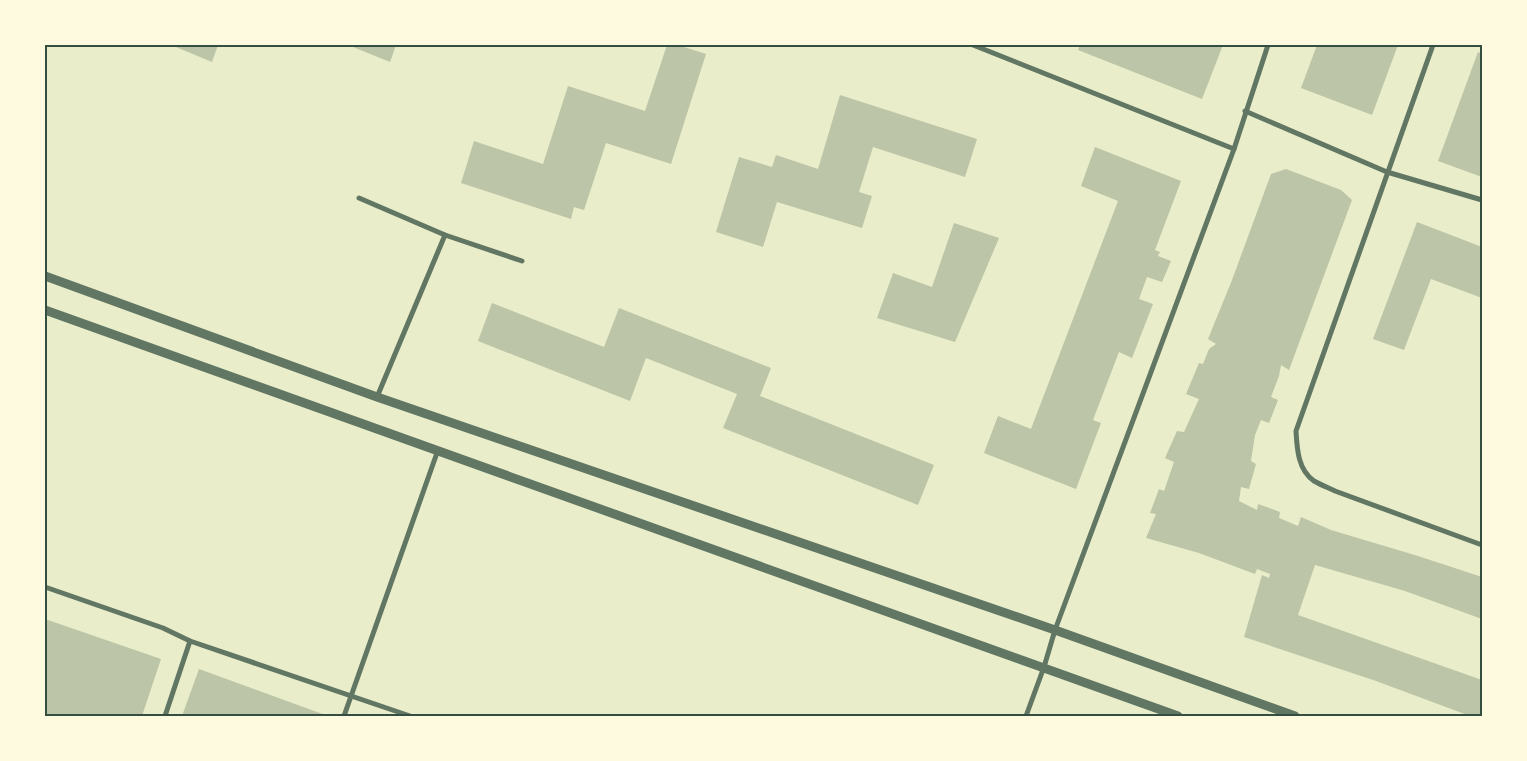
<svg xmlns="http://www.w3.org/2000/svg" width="1527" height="761" font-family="'DM Sans',sans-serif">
<rect width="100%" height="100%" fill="#e9edc9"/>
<g fill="#bcc5a7">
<polygon points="171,45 218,45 212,62"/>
<polygon points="348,45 396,45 390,62"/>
<polygon points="667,45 678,45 706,54 671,164 606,143 584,210 574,207 571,219 461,183 474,141 543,164 568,86 645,111"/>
<polygon points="1080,45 1223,45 1202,99 1078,50"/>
<polygon points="1317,45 1398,45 1372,115 1301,88"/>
<polygon points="1478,52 1482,54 1482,177 1438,161"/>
<polygon points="840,95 977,139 965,177 873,147 859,192 872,196 862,228 777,202 763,247 716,232 739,157 772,167 776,155 818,169"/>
<polygon points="1095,147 1181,181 1155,250 1160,252 1158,256 1171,261 1162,282 1147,277 1139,299 1153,304 1132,358 1119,352 1093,420 1101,423 1076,489 984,453 998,416 1031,429 1118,201 1081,186"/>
<polygon points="1286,169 1341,190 1352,200 1289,370 1281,365 1279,376 1271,397 1278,400 1269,423 1261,420 1255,435 1251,461 1256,464 1249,489 1241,487 1239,501 1257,510 1258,504 1280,512 1279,518 1298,526 1301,517 1331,530 1418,556 1482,577 1482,619 1405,591 1315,565 1298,615 1482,680 1482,716 1470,716 1376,681 1244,637 1262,575 1269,578 1270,574 1257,569 1255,574 1199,553 1146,538 1156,514 1150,513 1159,489 1164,491 1174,462 1165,458 1177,431 1184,432 1199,399 1186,394 1199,363 1203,364 1209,349 1216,344 1208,339 1232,280 1271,174"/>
<polygon points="1417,222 1482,247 1482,298 1431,279 1404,350 1373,339"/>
<polygon points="954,223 999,238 955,342 877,318 893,273 932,287"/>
<polygon points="492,303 604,347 619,308 771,368 760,396 934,465 918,505 723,428 737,394 646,358 630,401 478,341"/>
<polygon points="45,619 161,659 142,716 45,716"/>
<polygon points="199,669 328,716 182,716"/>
</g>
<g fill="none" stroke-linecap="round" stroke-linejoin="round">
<g stroke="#617663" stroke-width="5">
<polyline points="973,45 1234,149"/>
<path d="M1433 45 1296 431C1297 449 1298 470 1314 481 1321 485 1329 488 1335 491L1482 545"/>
<polyline points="1245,111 1387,172 1482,200"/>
<polyline points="359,198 445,235 522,261"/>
<polyline points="377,397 445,235"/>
<polyline points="45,587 163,628 190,641 165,716"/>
<polyline points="190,641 410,716"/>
<polyline points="344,716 438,450"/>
<polyline points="1026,716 1044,667 1055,630 1234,149 1268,45"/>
</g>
<g stroke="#617663" stroke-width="9">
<polyline points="45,276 377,397 1055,630 1295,716"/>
<polyline points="45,310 1178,716"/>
</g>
</g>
<rect width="1527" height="761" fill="none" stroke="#fefae0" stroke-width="92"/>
<rect x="46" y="46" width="1435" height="669" fill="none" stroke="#344e41" stroke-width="2"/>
</svg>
